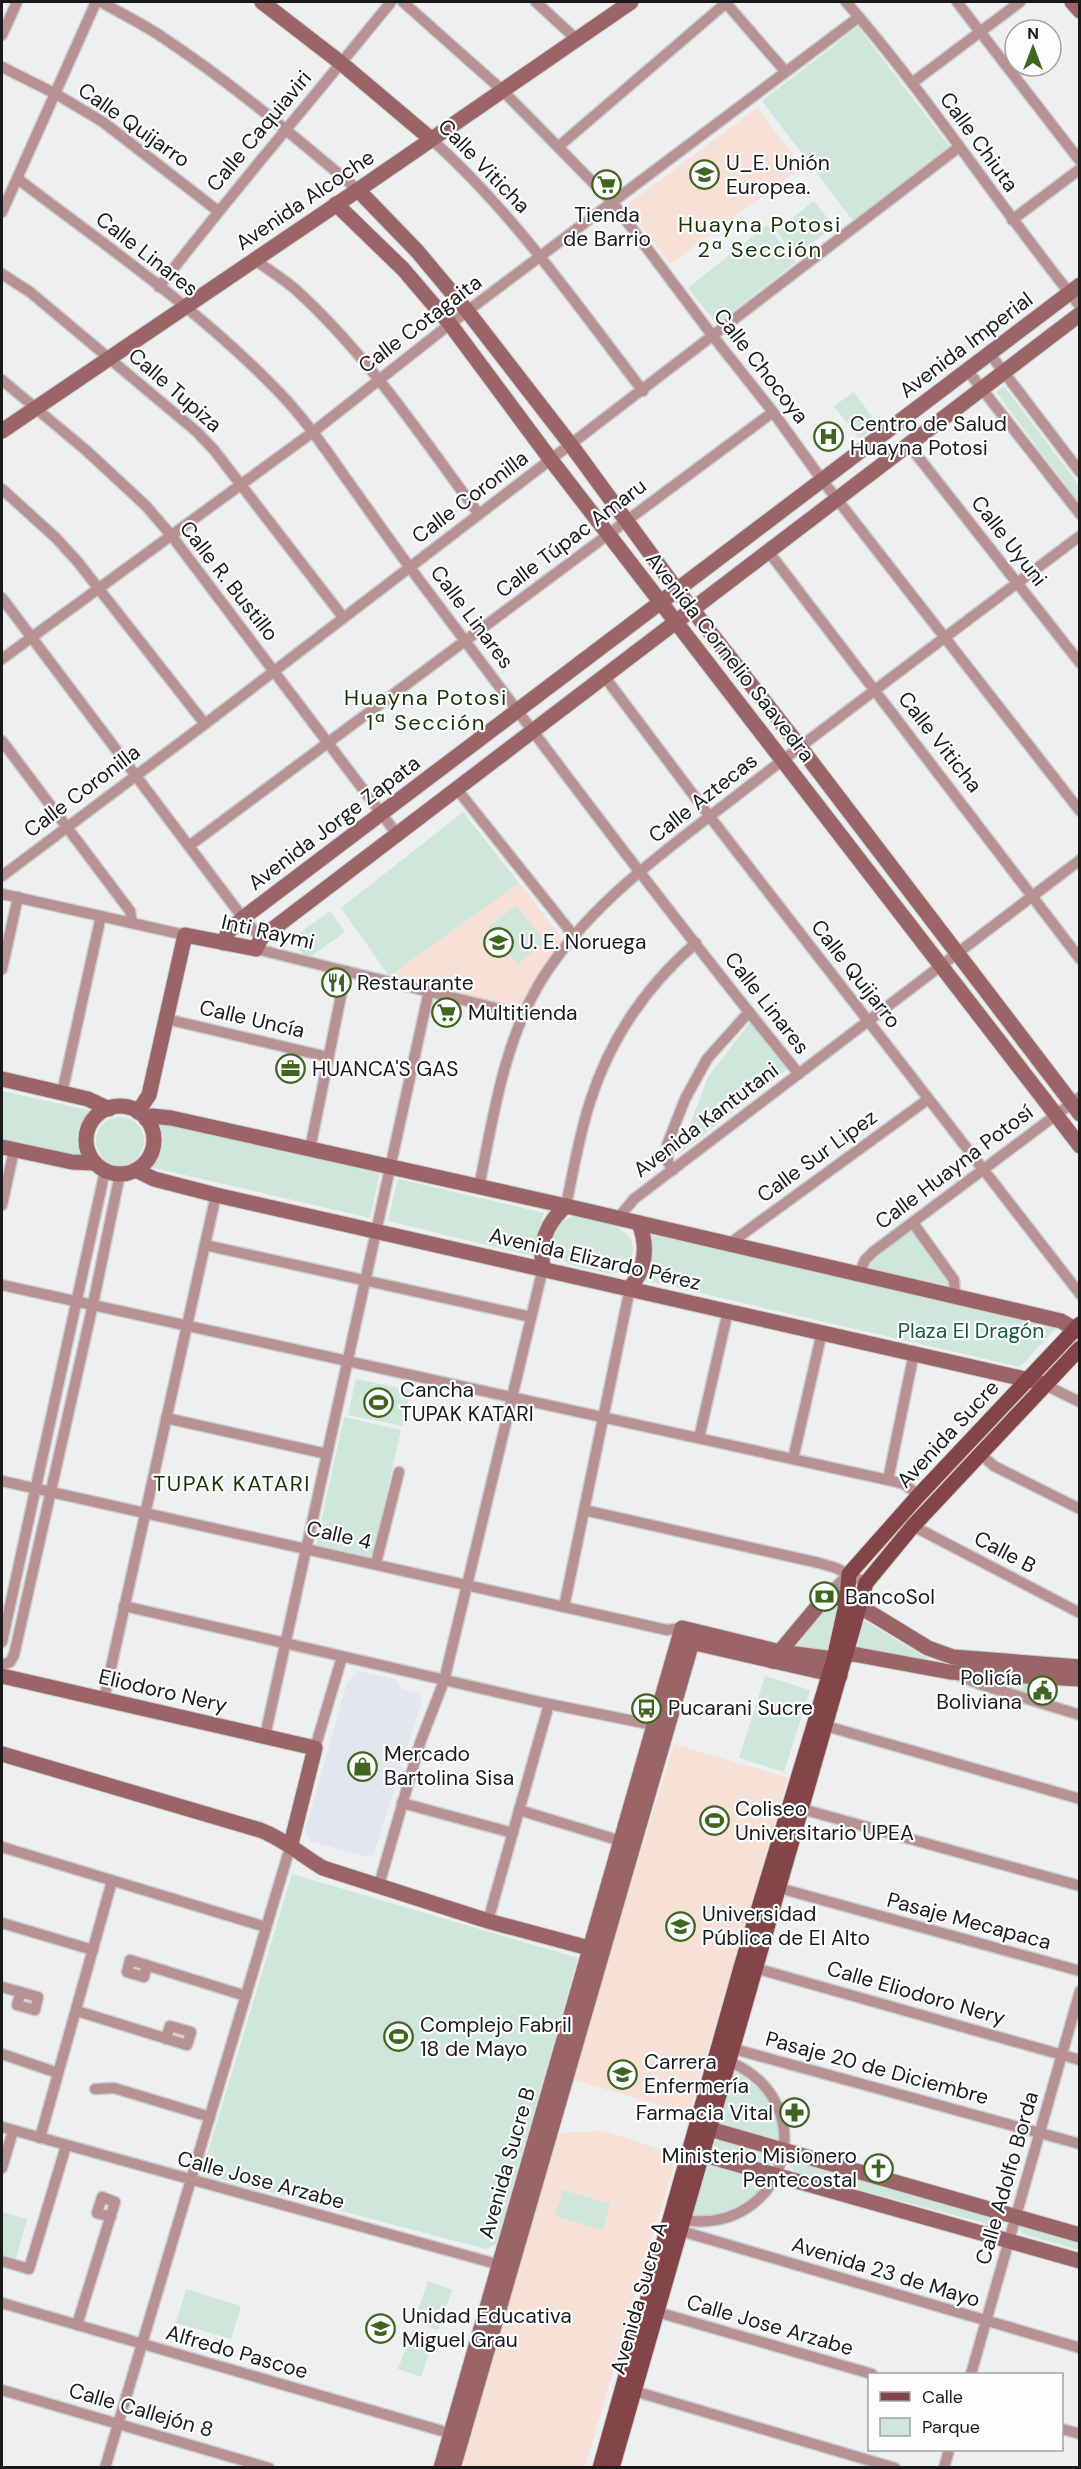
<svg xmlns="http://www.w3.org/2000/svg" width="1081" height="2469" font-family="'DM Sans',sans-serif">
<rect width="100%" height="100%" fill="#eeeff1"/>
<polygon fill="#e1e6ef" points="358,1671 395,1679 401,1689 417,1693 422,1701 374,1853 367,1857 310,1841 305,1831 347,1683"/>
<g fill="#f7e0d5">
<polygon points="757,108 802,167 670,264 627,208 628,204"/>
<polygon points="519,883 562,938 562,947 524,1004 519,1006 488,1000 389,976"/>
<polygon points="674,1744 788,1778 690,2110 686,2113 575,2080 573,2075"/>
<polygon points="604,2131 677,2154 585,2467 455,2468 557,2133"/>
</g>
<g fill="#cfe6da">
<polygon points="858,27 950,147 854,222 762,101"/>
<polygon points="814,201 834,226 796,256 776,231"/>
<polygon points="767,225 796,262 717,324 688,288"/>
<polygon points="1004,386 1079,485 1079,503 996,392"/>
<polygon points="854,392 878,425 859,439 834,406"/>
<polygon points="463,812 519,883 389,976 341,908"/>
<polygon points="516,905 545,942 517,964 488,928"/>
<polygon points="330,911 345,932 307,959 292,938"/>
<polygon points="751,1021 790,1067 679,1154 708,1077"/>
<path d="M2 1091 92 1111C75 1125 73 1139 83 1158L2 1139Z"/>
<circle cx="120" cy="1141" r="24"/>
<path d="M159 1122 380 1172 370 1218 150 1167C164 1153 166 1141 159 1122Z"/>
<polygon points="398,1179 544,1213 533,1256 388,1221"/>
<path d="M574 1216C594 1221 640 1224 632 1256 629 1266 622 1271 613 1274 581 1267 531 1265 563 1220Z"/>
<polygon points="909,1232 913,1233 954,1287 868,1269 867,1264"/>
<path d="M649 1234 1053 1324 1056 1328 1020 1367 639 1279C649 1263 652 1253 649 1234Z"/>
<polygon points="356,1379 410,1390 403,1426 348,1415"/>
<polygon points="344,1417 401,1430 372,1557 316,1545"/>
<polygon points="828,1602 834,1602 839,1608 828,1651 822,1655 792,1646"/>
<polygon points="865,1621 937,1664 857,1647 861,1622"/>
<polygon points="765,1676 810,1690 784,1772 739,1758"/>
<polygon points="975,1681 1059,1682 1052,1701"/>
<polygon points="292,1874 578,1958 496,2244 486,2249 204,2175 203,2168"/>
<path d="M734 2072C758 2084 787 2114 778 2143L717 2124 731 2074Z"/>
<polygon points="718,2138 777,2155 776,2163 771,2165 715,2149 714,2143"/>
<polygon points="794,2160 1005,2219 1004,2224 996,2226 795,2173 790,2166"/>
<path d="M710 2161 769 2180C746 2208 726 2215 692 2216L706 2164Z"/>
<polygon points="563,2190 610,2204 603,2230 555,2216"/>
<polygon points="3,2212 27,2219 16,2258 2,2254"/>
<polygon points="1021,2224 1079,2237 1079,2250 1023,2234 1019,2228"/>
<polygon points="428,2281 452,2290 438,2330 414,2322"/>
<polygon points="186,2289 241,2306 231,2339 176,2323"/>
<polygon points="413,2329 435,2336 421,2377 398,2369"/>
</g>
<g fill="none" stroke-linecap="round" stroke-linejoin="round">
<defs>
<g id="street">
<path d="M101 2C122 14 145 25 165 39 233 84 296 138 358 190"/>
<polyline points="403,2 502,90 613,203 712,335 773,412 822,480 1080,811"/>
<polyline points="536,2 575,38"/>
<polyline points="725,2 785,71"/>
<path d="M846 2C930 98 999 207 1080 306"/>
<polyline points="957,2 1080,161"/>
<polyline points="2,35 17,2"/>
<polyline points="2,67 56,94 103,122 218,211"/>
<polyline points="912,83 1020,2"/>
<path d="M431 139C513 212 576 304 643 391"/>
<polyline points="558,147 726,3"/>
<path d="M18 179C103 244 194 306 270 383 299 411 322 444 345 477 373 516 400 555 429 593 551 755 671 917 799 1074"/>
<polyline points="2,212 96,2"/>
<polyline points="1012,220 1080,169"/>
<path d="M254 259C267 269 282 278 295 289 367 354 421 436 478 513"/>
<polyline points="2,274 30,292 197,432 214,450 343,617"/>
<path d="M159 287C234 190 314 97 391 2"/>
<polyline points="990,354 1080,472"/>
<polyline points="968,371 1080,514"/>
<polyline points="2,380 88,452 146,506 171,535 396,833"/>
<polyline points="908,444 1080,663"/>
<polyline points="2,489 56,538 77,561 205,724"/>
<polyline points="768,551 1080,959"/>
<polyline points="2,598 243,918 261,938"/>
<polyline points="2,659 313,432 450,324 859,17"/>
<polyline points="604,676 710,817 1080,1294"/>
<polyline points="2,741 130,911 132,923"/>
<polyline points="456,788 574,936"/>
<polyline points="189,846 773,412"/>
<polyline points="2,876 205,724 959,147"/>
<polyline points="2,894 185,935"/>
<polyline points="256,949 524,1015"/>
<polyline points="2,969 18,897"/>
<polyline points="166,1019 328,1057"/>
<polyline points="62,1093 101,916"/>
<polyline points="310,1149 346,971"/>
<polyline points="673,1170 668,1162 667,1145 685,1099 707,1059 749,1012"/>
<path d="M479 1187C493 1118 503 1046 539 984 589 901 674 845 749 786 858 702 969 619 1080 536"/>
<polyline points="2,1205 14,1150"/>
<path d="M566 1206C573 1172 579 1136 590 1102 610 1039 646 986 696 943"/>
<polyline points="618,1218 634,1199 1080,860"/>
<polyline points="913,1223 954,1280 955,1297"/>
<polyline points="729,1244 927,1100"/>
<polyline points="205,1245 531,1317"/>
<polyline points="859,1274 865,1260 873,1252 1080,1097"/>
<polyline points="2,1285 888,1480 904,1484 919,1495"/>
<polyline points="1045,1385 1080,1402"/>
<polyline points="166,1418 327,1454"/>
<polyline points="699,1438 728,1311"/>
<polyline points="980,1454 994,1466 1080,1509"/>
<polyline points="793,1459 822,1332"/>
<polyline points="888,1480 914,1353"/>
<polyline points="2,1481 667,1630 682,1628"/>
<polyline points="584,1510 819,1563 836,1568 866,1583"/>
<polyline points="913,1526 1080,1613"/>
<polyline points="376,1563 399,1472"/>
<polyline points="828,1594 849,1574"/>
<polyline points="124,1606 549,1704 654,1725"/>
<polyline points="564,1607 630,1288"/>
<polyline points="2,1642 105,1171"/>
<polyline points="2,1665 10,1662 14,1655 93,1304 120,1174"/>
<polyline points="960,1676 979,1684 1080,1715"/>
<polyline points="104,1699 216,1195"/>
<polyline points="826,1726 1080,1799"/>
<polyline points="265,1736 429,991"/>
<polyline points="315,1748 342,1657"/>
<polyline points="402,1803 513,1833"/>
<polyline points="802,1809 1080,1886"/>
<polyline points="519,1810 621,1841"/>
<polyline points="2,1847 266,1927"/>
<polyline points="379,1885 420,1743 444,1681 543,1268"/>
<polyline points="779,1888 1080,1971"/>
<polyline points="488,1921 549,1704"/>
<polyline points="2,1923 93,1950"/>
<polyline points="147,1965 144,1977 127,1972 130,1960 246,1996"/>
<polyline points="751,1967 1080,2060"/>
<polyline points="2,1987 38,1997 35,2010 17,2005 21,1992"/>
<polyline points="77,2011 187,2045 191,2032 170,2026 166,2039"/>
<polyline points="734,2049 1080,2144"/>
<polyline points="2,2054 58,2073"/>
<polyline points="95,2089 114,2088 210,2117"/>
<polyline points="2,2127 504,2266"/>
<polyline points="40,2138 112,1881"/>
<polyline points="2,2168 13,2131"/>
<path d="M684 2220C786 2236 825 2102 730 2062"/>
<polyline points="681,2231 1080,2348"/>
<polyline points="2,2261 29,2269 66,2146"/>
<polyline points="2,2303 456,2435"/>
<polyline points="657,2312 872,2374"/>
<polyline points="77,2325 115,2202 102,2197 97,2213 111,2217"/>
<polyline points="971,2374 1080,1991"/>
<polyline points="2,2390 269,2468"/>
<polyline points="634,2391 895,2468"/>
<polyline points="1062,2429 1080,2434"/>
<polyline points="105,2468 291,1844"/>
<polyline points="944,2468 949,2450"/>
</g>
<g id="secondary">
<polyline points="262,2 341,63 431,139"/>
<polyline points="1072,2 1080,11"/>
<polyline points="358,190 417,251 468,312 571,445 677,590 800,747 1080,1114"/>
<polyline points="336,204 403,269 450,324 551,460 1080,1146"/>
<polyline points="2,431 358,190 631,2"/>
<polyline points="224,943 228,932 243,918 1080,285"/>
<polyline points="2,1079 88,1099 109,1109"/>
<circle cx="120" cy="1140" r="34"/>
<polyline points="138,1112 149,1095 185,935 256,949 261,938 1080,314"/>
<polyline points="146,1119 152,1116 171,1118 566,1206 1061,1321 1080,1332"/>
<polyline points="2,1147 72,1162 94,1163"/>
<polyline points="136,1170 154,1179 216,1195 1038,1382"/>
<path d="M543 1268C539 1244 547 1222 566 1206"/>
<path d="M630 1288C646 1268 648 1246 639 1223"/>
<polyline points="682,1640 840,1676"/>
<polyline points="772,1661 828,1594 859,1606 928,1648 953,1657 1080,1667"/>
<polyline points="2,1676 315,1748 291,1844"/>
<path d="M2 1754 260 1830C284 1839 301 1855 323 1868L488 1921 600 1951"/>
<polyline points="699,2126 1080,2235"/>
<polyline points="690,2151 1080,2261"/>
<polyline points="441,2468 682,1628 780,1652 834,1659 853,1654 950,1672 1080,1679"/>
<polyline points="453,2468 695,1632"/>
</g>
<g id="primary">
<polyline points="600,2468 742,1964 834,1659 847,1600 849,1574 919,1495 1080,1324"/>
<polyline points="612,2468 866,1583 913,1526 1080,1348"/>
</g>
</defs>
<use href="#street" stroke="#cccdcf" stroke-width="13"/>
<use href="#secondary" stroke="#cccdcf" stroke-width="17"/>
<use href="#primary" stroke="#cccdcf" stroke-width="17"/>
<use href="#street" stroke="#b89293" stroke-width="10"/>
<use href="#secondary" stroke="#9b6567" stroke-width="15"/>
<use href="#primary" stroke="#844548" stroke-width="15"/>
</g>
<defs>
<symbol id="school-ring" viewBox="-11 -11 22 22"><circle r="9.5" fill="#fcfdff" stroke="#3f651f" stroke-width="1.5"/><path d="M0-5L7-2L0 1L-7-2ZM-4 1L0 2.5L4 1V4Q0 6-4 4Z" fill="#3f651f"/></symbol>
<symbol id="supermarket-ring" viewBox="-11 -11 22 22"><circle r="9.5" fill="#fcfdff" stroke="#3f651f" stroke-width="1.5"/><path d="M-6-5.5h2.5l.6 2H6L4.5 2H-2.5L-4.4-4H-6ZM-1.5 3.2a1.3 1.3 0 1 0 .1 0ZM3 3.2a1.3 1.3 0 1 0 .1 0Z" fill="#3f651f"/></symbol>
<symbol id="hospital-ring" viewBox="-11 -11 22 22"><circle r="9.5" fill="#fcfdff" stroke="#3f651f" stroke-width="1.5"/><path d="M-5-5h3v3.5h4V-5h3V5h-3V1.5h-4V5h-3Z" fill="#3f651f"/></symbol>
<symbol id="restaurant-ring" viewBox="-11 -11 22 22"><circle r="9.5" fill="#fcfdff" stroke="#3f651f" stroke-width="1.5"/><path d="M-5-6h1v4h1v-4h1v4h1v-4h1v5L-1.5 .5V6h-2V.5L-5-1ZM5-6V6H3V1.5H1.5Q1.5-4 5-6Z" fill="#3f651f"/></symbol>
<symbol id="office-ring" viewBox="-11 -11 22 22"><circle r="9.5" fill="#fcfdff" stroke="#3f651f" stroke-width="1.5"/><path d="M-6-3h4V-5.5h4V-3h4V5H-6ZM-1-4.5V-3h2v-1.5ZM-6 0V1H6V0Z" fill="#3f651f"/></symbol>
<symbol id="stadium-ring" viewBox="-11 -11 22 22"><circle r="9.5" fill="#fcfdff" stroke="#3f651f" stroke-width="1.5"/><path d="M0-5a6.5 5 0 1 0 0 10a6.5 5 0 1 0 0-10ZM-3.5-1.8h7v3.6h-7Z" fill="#3f651f"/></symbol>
<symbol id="bank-ring" viewBox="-11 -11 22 22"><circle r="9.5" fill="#fcfdff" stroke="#3f651f" stroke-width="1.5"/><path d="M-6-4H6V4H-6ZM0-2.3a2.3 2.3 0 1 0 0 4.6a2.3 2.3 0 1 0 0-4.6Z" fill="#3f651f"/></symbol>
<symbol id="civic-ring" viewBox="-11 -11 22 22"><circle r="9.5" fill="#fcfdff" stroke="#3f651f" stroke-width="1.5"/><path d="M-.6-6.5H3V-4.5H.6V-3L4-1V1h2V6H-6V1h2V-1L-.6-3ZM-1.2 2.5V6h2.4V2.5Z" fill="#3f651f"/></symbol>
<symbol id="bus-ring" viewBox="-11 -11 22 22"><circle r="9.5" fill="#fcfdff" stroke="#3f651f" stroke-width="1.5"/><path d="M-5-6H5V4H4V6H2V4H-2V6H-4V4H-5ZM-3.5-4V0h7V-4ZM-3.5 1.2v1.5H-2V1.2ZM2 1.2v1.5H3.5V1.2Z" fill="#3f651f"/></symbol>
<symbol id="shop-ring" viewBox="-11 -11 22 22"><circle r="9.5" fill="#fcfdff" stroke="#3f651f" stroke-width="1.5"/><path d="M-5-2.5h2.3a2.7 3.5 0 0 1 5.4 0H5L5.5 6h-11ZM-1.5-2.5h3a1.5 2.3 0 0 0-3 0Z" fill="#3f651f"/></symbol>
<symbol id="university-ring" viewBox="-11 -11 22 22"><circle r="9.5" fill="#fcfdff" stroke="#3f651f" stroke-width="1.5"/><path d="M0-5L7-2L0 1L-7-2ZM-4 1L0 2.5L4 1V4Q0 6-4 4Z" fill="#3f651f"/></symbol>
<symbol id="pharmacy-ring" viewBox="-11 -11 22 22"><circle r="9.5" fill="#fcfdff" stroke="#3f651f" stroke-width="1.5"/><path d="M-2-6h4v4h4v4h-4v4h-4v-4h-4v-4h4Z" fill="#3f651f"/></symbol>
<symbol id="church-ring" viewBox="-11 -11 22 22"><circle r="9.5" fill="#fcfdff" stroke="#3f651f" stroke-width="1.5"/><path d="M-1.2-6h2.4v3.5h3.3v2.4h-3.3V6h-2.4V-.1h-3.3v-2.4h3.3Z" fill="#3f651f"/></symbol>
</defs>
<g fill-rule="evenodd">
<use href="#school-ring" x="688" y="158" width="33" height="33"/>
<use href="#supermarket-ring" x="590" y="168" width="33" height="33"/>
<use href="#hospital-ring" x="812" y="420" width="33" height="33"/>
<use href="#school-ring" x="482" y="926" width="33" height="33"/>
<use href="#restaurant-ring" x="320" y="966" width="33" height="33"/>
<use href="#supermarket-ring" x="430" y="996" width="33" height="33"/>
<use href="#office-ring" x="274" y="1052" width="33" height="33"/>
<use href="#stadium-ring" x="362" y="1386" width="33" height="33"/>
<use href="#bank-ring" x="808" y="1580" width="33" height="33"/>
<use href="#civic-ring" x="1026" y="1674" width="33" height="33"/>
<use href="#bus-ring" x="630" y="1692" width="33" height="33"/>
<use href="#shop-ring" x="346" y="1750" width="33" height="33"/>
<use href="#stadium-ring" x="698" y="1804" width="33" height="33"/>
<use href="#university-ring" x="664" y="1910" width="33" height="33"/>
<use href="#stadium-ring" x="382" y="2020" width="33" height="33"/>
<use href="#university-ring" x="606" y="2058" width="33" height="33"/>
<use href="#pharmacy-ring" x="778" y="2096" width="33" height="33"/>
<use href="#church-ring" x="862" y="2152" width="33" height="33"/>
<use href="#school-ring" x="364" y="2312" width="33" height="33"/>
</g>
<g text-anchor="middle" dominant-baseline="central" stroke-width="4.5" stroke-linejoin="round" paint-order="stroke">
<g font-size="21" fill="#1a1a1b" stroke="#fcfdff">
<text transform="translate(134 125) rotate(35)">Calle Quijarro</text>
<text transform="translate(259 131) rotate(-50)">Calle Caquiaviri</text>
<text transform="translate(979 142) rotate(54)">Calle Chiuta</text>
<text transform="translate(484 166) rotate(46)">Calle Viticha</text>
<text transform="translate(305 200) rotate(-34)">Avenida Alcoche</text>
<text transform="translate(147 254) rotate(38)">Calle Linares</text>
<text transform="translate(420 324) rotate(-37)">Calle Cotagaita</text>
<text transform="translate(966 345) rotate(-37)">Avenida Imperial</text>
<text transform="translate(761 366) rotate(52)">Calle Chocoya</text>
<text transform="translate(175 390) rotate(41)">Calle Tupiza</text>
<text transform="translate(470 497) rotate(-37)">Calle Coronilla</text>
<text transform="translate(571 538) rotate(-37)">Calle Túpac Amaru</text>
<text transform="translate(1009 541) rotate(52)">Calle Uyuni</text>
<text transform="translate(229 581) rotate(52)">Calle R. Bustillo</text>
<text transform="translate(472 617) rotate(53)">Calle Linares</text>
<text transform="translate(730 657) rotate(52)">Avenida Cornelio Saavedra</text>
<text transform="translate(940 742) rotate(52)">Calle Viticha</text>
<text transform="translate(82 791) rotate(-37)">Calle Coronilla</text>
<text transform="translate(703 798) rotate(-38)">Calle Aztecas</text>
<text transform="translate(334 823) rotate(-37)">Avenida Jorge Zapata</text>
<text transform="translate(268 932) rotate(13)">Inti Raymi</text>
<text transform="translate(856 974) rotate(52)">Calle Quijarro</text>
<text transform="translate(767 1003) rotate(52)">Calle Linares</text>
<text transform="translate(252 1019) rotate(13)">Calle Uncía</text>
<text transform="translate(706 1120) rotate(-37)">Avenida Kantutani</text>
<text transform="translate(817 1156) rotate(-36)">Calle Sur Lipez</text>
<text transform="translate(954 1167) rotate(-37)">Calle Huayna Potosí</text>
<text transform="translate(595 1259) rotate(13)">Avenida Elizardo Pérez</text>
<text transform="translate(948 1434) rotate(-47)">Avenida Sucre</text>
<text transform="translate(339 1535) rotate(13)">Calle 4</text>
<text transform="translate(1005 1552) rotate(28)">Calle B</text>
<text transform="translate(163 1691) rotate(13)">Eliodoro Nery</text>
<text transform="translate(969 1921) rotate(15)">Pasaje Mecapaca</text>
<text transform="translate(916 1993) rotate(16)">Calle Eliodoro Nery</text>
<text transform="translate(877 2068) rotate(15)">Pasaje 20 de Diciembre</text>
<text transform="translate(507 2163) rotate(-74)">Avenida Sucre B</text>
<text transform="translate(1007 2178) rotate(-74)">Calle Adolfo Borda</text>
<text transform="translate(261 2180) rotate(15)">Calle Jose Arzabe</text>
<text transform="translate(886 2272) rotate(17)">Avenida 23 de Mayo</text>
<text transform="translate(639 2298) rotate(-74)">Avenida Sucre A</text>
<text transform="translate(770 2325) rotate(16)">Calle Jose Arzabe</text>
<text transform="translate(237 2352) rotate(16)">Alfredo Pascoe</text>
<text transform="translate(141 2410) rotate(16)">Calle Callejón 8</text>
</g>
<g font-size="21" fill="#1a1a1b" stroke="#fcfdff" text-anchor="start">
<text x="726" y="163">U_E. Unión<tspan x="726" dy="24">Europea.</tspan></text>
<text x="607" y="215" text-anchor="middle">Tienda<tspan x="607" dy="24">de Barrio</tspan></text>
<text x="850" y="424">Centro de Salud<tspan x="850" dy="24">Huayna Potosi</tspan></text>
<text x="520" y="942">U. E. Noruega</text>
<text x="357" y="983">Restaurante</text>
<text x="468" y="1013">Multitienda</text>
<text x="312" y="1069">HUANCA'S GAS</text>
<text x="400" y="1390">Cancha<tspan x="400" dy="24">TUPAK KATARI</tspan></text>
<text x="845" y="1597">BancoSol</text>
<text x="1022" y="1678" text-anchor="end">Policía<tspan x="1022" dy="24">Boliviana</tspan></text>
<text x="668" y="1708">Pucarani Sucre</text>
<text x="384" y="1754">Mercado<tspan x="384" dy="24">Bartolina Sisa</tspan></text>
<text x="735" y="1809">Coliseo<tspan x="735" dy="24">Universitario UPEA</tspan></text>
<text x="702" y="1914">Universidad<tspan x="702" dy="24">Pública de El Alto</tspan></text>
<text x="420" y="2025">Complejo Fabril<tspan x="420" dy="24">18 de Mayo</tspan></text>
<text x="644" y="2062">Carrera<tspan x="644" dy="24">Enfermería</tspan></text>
<text x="773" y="2113" text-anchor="end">Farmacia Vital</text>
<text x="857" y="2156" text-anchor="end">Ministerio Misionero<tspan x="857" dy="24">Pentecostal</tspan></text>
<text x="402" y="2316">Unidad Educativa<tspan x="402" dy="24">Miguel Grau</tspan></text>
</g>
<g font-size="21" fill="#1d573f" stroke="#fcfdff">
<text x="971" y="1331">Plaza El Dragón</text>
</g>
<g font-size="22" letter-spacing="1.5" fill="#1a3302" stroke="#fcfdff">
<text x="760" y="224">Huayna Potosi<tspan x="760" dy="25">2ª Sección</tspan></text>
<text x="426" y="697">Huayna Potosi<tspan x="426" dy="25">1ª Sección</tspan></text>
<text x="232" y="1483">TUPAK KATARI</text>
</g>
</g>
<rect width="1081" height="2469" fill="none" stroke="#1a1a1b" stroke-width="6"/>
<rect x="868" y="2373" width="195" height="78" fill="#fcfdff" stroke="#a2a2a4" stroke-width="1.5"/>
<rect x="880" y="2392" width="30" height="9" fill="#844548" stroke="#a2a2a4" stroke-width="1.5"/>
<text x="922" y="2403" font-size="18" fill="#1a1a1b">Calle</text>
<rect x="880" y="2418" width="30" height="18" fill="#cfe6da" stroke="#a2a2a4" stroke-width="1.5"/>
<text x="922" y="2433" font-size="18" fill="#1a1a1b">Parque</text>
<g transform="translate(1033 48)"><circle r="28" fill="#fcfdff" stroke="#a2a2a4" stroke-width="1.5"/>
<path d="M0-4.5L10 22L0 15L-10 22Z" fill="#3f651f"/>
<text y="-9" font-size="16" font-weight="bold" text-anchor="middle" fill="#1a1a1b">N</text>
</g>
</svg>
